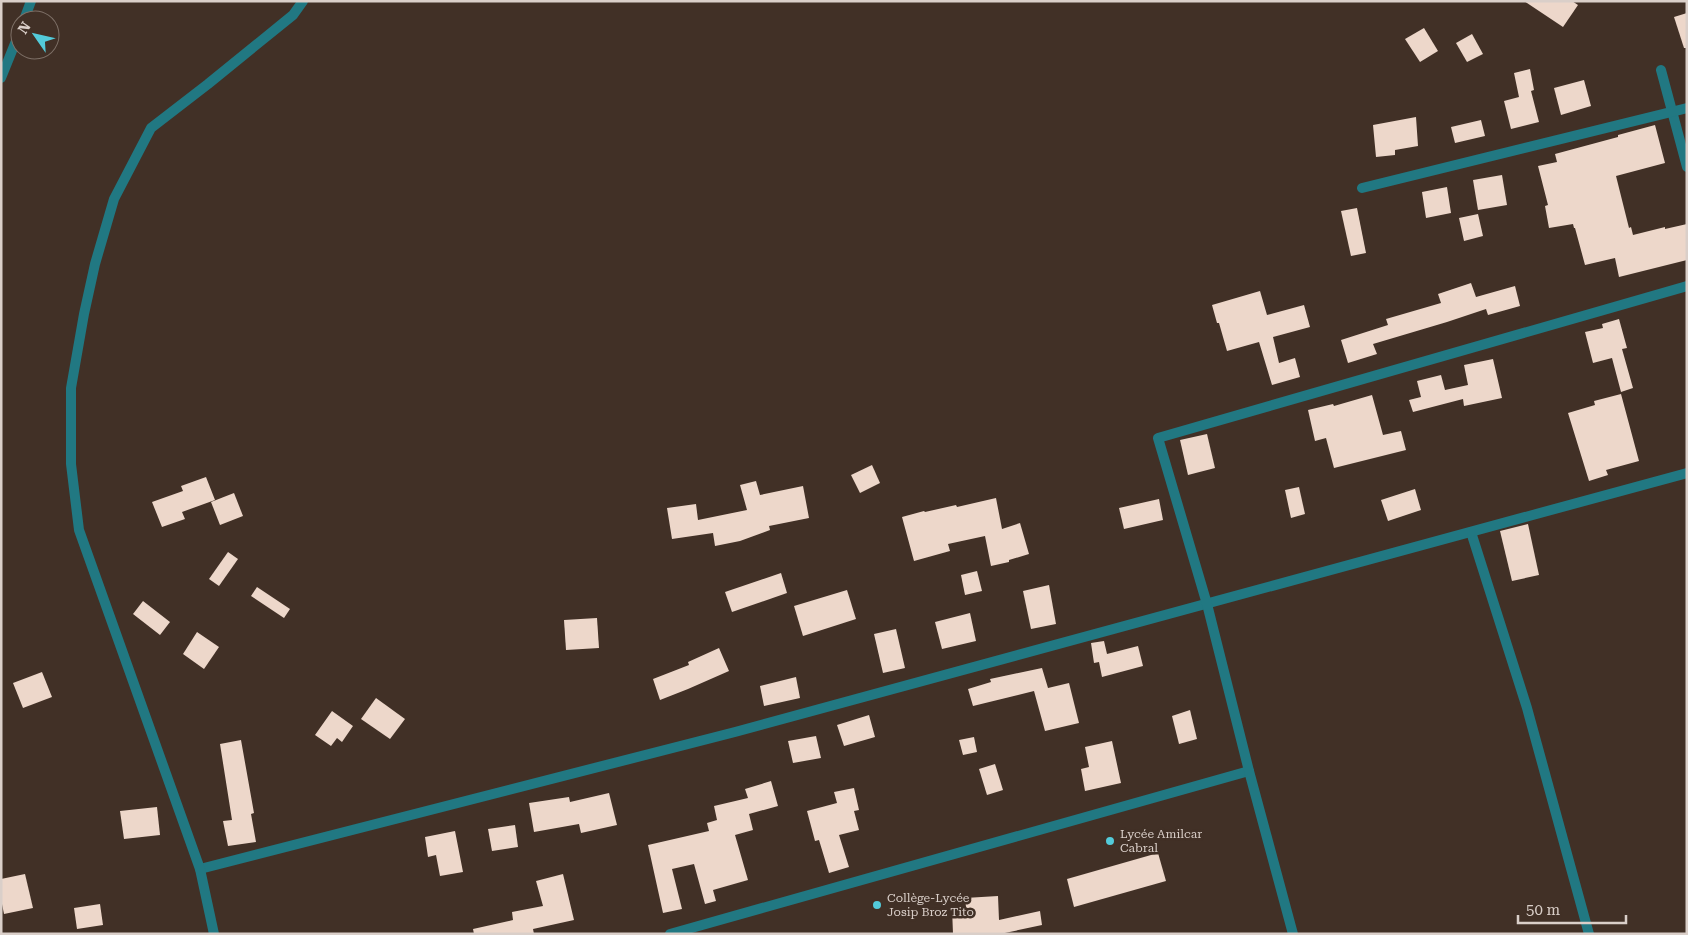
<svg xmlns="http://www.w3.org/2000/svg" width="1688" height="935" font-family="'Roboto Serif',serif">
<rect width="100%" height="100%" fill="#413026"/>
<g fill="#edd7ca">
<polygon points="1524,1 1572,1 1578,5 1563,27"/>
<polygon points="1687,13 1687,48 1684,48 1674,17"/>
<polygon points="1424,28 1438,51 1420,62 1405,39"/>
<polygon points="1472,34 1483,54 1467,62 1456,43"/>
<polygon points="1530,69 1534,90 1531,91 1539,122 1511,129 1504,101 1519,97 1514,73"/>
<polygon points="1584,80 1591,106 1561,115 1554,88"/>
<polygon points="1416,117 1418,146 1395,150 1395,155 1376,157 1373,125"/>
<polygon points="1481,120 1485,136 1455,143 1451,127"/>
<polygon points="1655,125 1665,163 1616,176 1629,228 1631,227 1633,235 1665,227 1665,229 1687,224 1687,260 1619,277 1615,258 1585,265 1575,228 1574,228 1573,224 1549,228 1545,206 1548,205 1538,166 1557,162 1555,154 1618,137 1618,135"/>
<polygon points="1502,175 1507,205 1478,210 1473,180"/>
<polygon points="1447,187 1451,213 1426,218 1422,192"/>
<polygon points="1357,208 1366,253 1351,256 1341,211"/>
<polygon points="1478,214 1483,236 1464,241 1459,218"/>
<polygon points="1471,283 1476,297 1515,286 1520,306 1488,315 1486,309 1447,322 1373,344 1377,354 1348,363 1341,340 1388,325 1386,319 1441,303 1438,294"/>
<polygon points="1260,291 1267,315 1304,305 1310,327 1273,337 1279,363 1295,358 1300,377 1272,385 1259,342 1227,351 1219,323 1217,323 1212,305"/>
<polygon points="1619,319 1627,348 1622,349 1633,388 1621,392 1612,358 1593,363 1585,332 1603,328 1602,324"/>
<polygon points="1493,359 1502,398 1464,406 1463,399 1413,412 1409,400 1421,397 1417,381 1441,375 1445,390 1468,385 1464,365"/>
<polygon points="1621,394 1639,461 1606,470 1608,475 1589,481 1568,413 1595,405 1594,401"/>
<polygon points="1372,395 1383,435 1401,431 1406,450 1334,468 1326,438 1315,441 1308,410 1333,404 1334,406"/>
<polygon points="1207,434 1215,468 1188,475 1180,440"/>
<polygon points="872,465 880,483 860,493 851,475"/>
<polygon points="206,477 215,500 182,512 185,519 162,527 152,502 183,491 181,486"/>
<polygon points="756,481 760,495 803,486 809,518 769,526 770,530 740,541 715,546 713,533 672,539 667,508 696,504 698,520 747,510 740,485"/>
<polygon points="1299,487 1305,514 1291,518 1285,490"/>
<polygon points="1415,489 1421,510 1388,521 1381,500"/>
<polygon points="234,493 243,516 220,525 211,502"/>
<polygon points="996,498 1002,529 1020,523 1029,554 1009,560 1009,562 991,566 985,536 948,544 950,551 914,561 902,517 924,511 925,512 956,505 957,507"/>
<polygon points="1159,499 1163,520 1124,529 1119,508"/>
<polygon points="1528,524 1539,575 1512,581 1500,531"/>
<polygon points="228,552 238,559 219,586 209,579"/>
<polygon points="977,571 982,591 965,595 961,575"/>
<polygon points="781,573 787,593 732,612 725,592"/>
<polygon points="1049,585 1056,624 1031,629 1023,591"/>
<polygon points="257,587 290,609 284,618 251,596"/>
<polygon points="847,590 856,619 803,636 794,606"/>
<polygon points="143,601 170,622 160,635 133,614"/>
<polygon points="970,613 976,641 942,649 935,622"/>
<polygon points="597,618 599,648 566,650 564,620"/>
<polygon points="896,629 905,668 883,673 874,634"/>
<polygon points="197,632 219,647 204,669 183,654"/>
<polygon points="1104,641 1107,654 1138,646 1143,666 1102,677 1099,662 1094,663 1091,643"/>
<polygon points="719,648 729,671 688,689 660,700 653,679 689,665 688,662"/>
<polygon points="1042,668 1048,688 1069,683 1079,723 1045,731 1034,691 973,706 968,689 991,682 990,679"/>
<polygon points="42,672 52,697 23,708 13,683"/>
<polygon points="796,677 800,698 764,706 760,686"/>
<polygon points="376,698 405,719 390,739 361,719"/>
<polygon points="1190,710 1197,739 1179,744 1172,716"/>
<polygon points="332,711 353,726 342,742 337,738 331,746 315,735"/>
<polygon points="869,715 875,737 844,746 837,725"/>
<polygon points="816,736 821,758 793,763 788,741"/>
<polygon points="974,737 977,752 963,755 959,740"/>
<polygon points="241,740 254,813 251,814 256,842 228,846 223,821 232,820 220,744"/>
<polygon points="1112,741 1121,783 1085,791 1081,769 1089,767 1085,747"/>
<polygon points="995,764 1003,790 987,795 979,769"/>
<polygon points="771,781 778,806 749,814 753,830 735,835 748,880 713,890 716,901 705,904 694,864 672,869 682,909 663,913 648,845 709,831 707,823 717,820 714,806 748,798 745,789"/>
<polygon points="854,788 859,810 854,811 859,830 839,835 849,867 829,873 819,840 815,841 807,811 837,803 834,792"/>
<polygon points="609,793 617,825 581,833 579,824 534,832 529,803 569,797 570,802"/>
<polygon points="157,807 160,835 124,839 120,811"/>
<polygon points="515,825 518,847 492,851 488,829"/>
<polygon points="455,831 463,872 440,876 436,855 428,857 425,837"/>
<polygon points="1158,853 1166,881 1074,907 1067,879"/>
<polygon points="25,874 33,908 4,914 1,899 1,879"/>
<polygon points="563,874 574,920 533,929 534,934 474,934 473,929 513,920 512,912 543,906 536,881"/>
<polygon points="998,896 999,920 1040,911 1042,925 1000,934 953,934 952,908 966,907 965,898"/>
<polygon points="100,904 103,925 77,929 74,908"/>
</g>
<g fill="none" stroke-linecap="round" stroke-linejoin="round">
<g stroke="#217882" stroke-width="10">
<polyline points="24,20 31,1"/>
<polyline points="1661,70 1687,167"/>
<polyline points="1,78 20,31"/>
<polyline points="1362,188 1687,108"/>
<polyline points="1471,532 1527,708 1589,934"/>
<polyline points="200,869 735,732 1687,473"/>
<polyline points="214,934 200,869 79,530 71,464 71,388 84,314 95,264 114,199 151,128 208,84 293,15 303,1"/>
<polyline points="670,934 1249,771"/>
<polyline points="1293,934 1249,771 1207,604 1158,438 1687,286"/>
</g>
</g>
<g fill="#53cbda" stroke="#413026" stroke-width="2">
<circle cx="1110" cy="841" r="5"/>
<circle cx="877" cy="905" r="5"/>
</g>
<g text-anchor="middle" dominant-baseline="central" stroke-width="5" stroke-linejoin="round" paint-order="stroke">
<g font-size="12" fill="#dacfc9" stroke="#413026" text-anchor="start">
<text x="1120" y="834">Lycée Amilcar<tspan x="1120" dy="14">Cabral</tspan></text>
<text x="887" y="898">Collège-Lycée<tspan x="887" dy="14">Josip Broz Tito</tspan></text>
</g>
</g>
<rect width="1688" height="935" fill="none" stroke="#dacfc9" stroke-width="5"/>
<g transform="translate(35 35) rotate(304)"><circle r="24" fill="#413026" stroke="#7e7067"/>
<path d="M0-4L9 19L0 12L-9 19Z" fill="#53cbda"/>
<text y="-8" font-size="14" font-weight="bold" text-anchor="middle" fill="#dacfc9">N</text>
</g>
<path d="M1518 915v8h108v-8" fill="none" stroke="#dacfc9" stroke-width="2.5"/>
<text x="1526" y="915" font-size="15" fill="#dacfc9" stroke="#413026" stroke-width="4" paint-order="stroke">50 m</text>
</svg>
